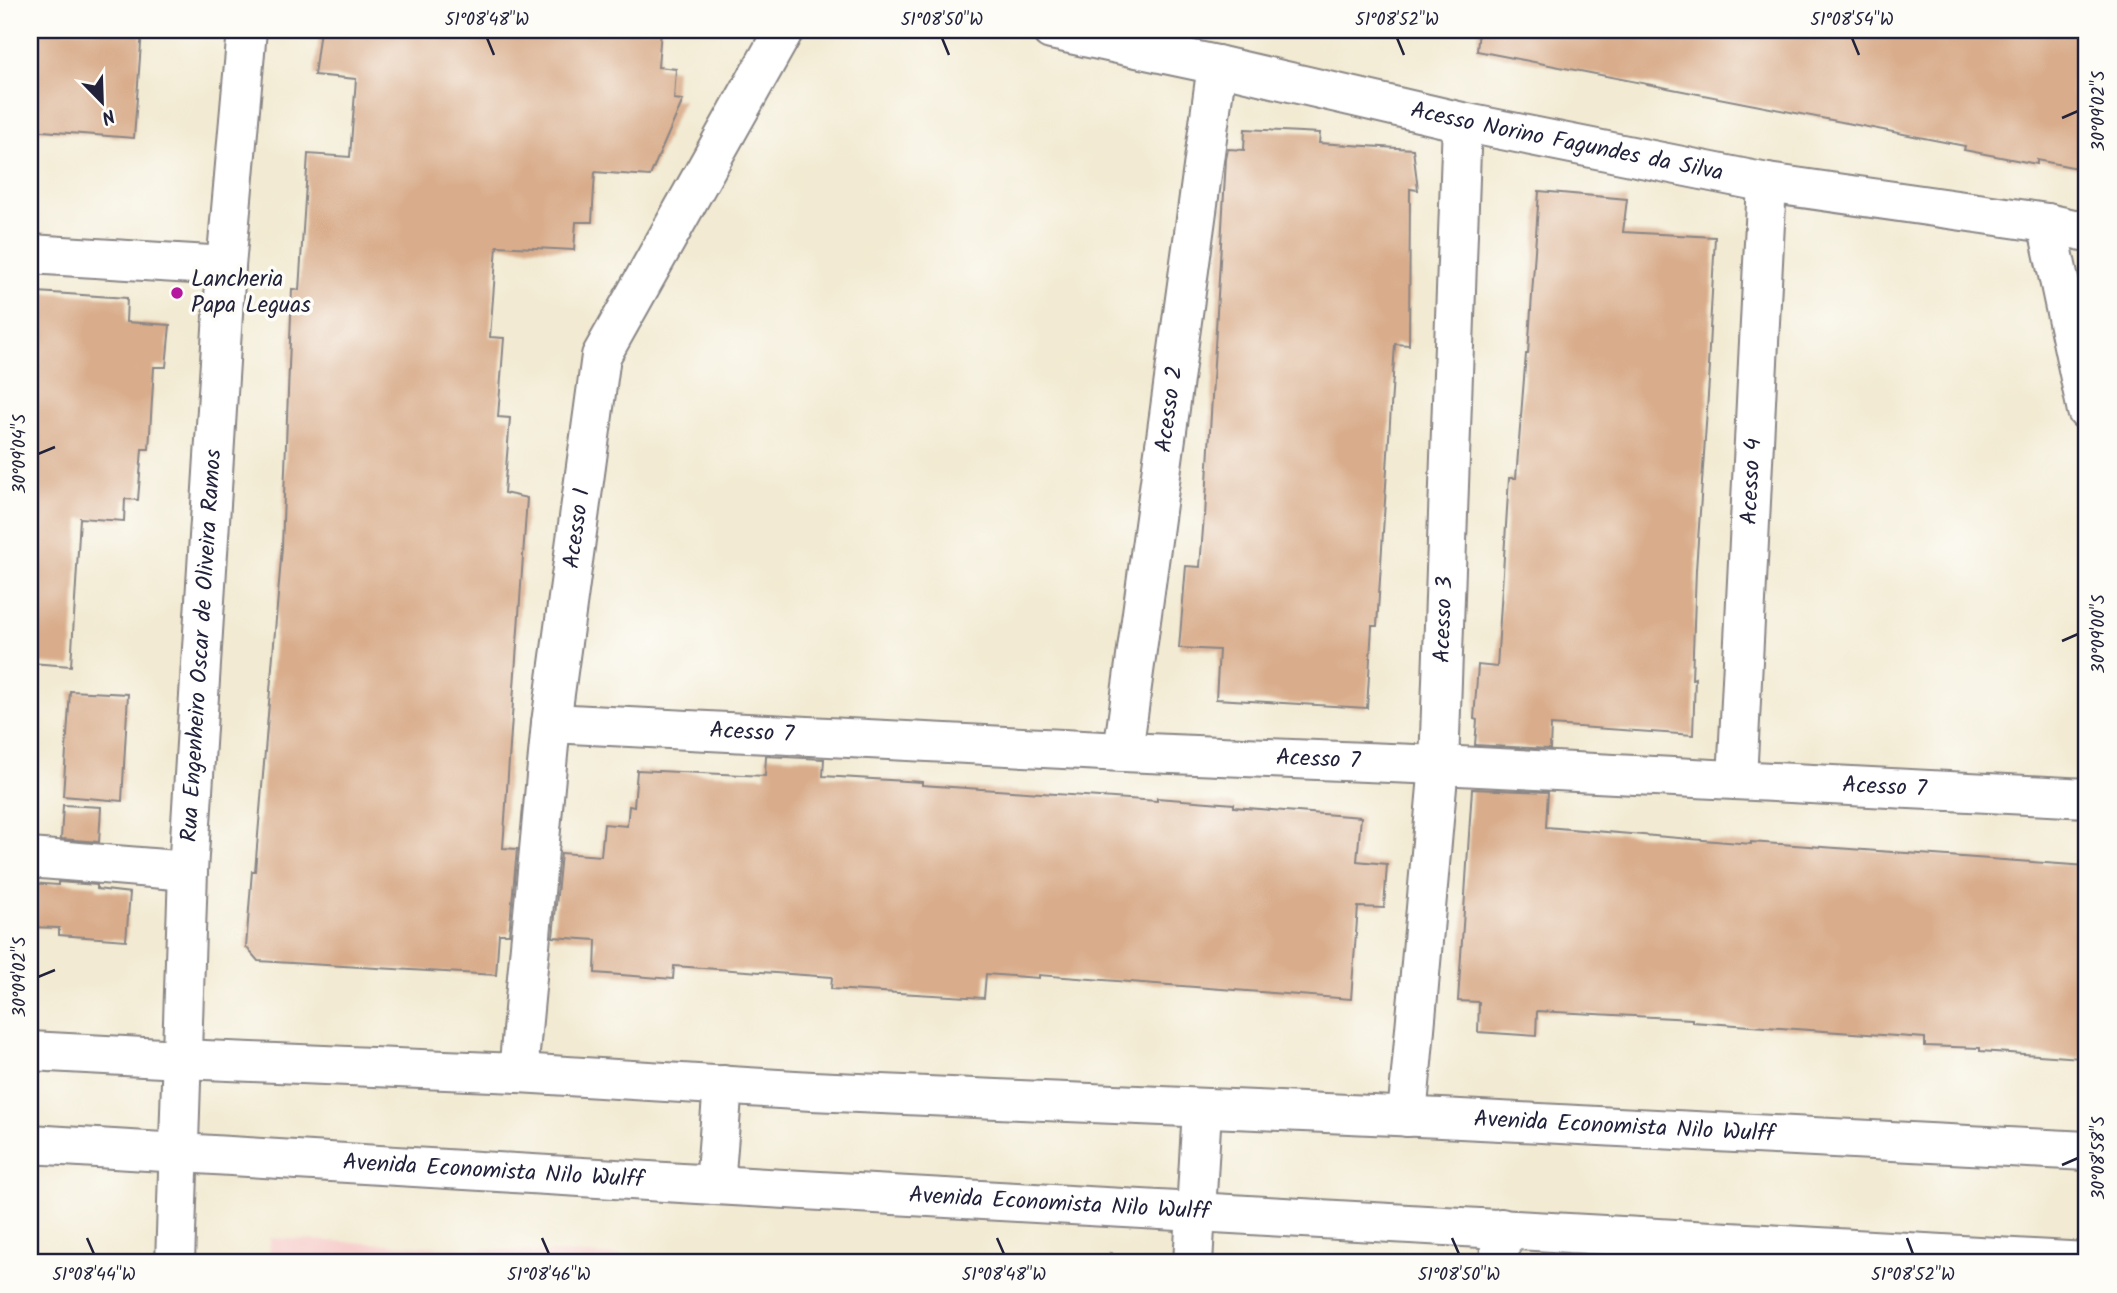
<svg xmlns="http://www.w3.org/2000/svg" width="2117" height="1293" font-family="Kalam,sans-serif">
<rect width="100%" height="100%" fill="#fdfcf7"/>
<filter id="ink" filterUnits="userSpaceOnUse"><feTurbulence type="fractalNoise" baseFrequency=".0143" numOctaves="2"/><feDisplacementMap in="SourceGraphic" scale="14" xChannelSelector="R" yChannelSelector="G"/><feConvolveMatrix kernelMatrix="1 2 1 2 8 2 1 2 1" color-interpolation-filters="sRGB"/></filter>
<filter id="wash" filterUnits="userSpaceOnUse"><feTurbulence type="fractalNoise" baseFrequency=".00686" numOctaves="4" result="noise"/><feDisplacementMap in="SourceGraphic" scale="28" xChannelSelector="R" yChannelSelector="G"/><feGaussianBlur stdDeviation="1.57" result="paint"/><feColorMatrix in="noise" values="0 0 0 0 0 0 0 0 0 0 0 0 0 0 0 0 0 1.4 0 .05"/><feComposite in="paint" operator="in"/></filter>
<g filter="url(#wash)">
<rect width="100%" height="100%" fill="#f2ead2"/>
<polygon fill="#f7d0ce" points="270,1238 679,1259 750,1263 269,1263"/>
<g id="blocks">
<g fill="#d9ad8c">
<polygon points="30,30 142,30 134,138 30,130"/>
<polygon points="320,30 661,30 658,67 676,69 674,99 683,100 650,176 595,172 592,222 576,222 574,250 497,246 490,337 504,338 498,417 510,418 504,493 527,498 503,848 517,849 509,934 499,934 496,975 258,961 246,947 252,871 255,871 282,547 292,289 299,290 308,154 350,157 356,79 314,75"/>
<polygon points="1479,30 2087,30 2087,170 2037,160 2037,164 1964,150 1965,146 1477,51"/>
<polygon points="1245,129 1320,133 1319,143 1413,149 1418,190 1410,189 1409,345 1395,344 1377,626 1372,626 1367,708 1216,699 1219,650 1179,648 1186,566 1200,567 1204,516 1205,516 1226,159 1228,149 1244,150"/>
<polygon points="1539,191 1627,199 1623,232 1715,237 1708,366 1710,366 1696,570 1692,679 1695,678 1693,735 1551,725 1550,749 1475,745 1477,720 1474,719 1478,665 1497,667 1509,478 1516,478 1526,354 1528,354"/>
<polygon points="37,292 127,298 126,322 170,325 166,367 154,367 149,449 142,449 138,500 125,499 124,521 80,518 71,666 30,663 30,330 35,330"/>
<polygon points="70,691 128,694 122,801 63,796"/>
<polygon points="766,756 824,759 823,776 922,782 922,785 1157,801 1157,798 1234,804 1234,807 1361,817 1357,861 1387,864 1384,908 1358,907 1351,999 1039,975 1039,978 986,974 984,998 831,989 832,977 674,966 673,979 595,973 596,940 553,937 561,853 601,856 604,824 627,826 629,806 634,807 637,770 765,776"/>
<polygon points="1472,789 1548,792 1546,827 1751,844 1751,842 2087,866 2087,1034 2083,1033 2081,1058 1980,1051 1980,1048 1925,1046 1925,1038 1692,1022 1692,1019 1537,1011 1536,1036 1478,1032 1479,1002 1458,1001"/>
<polygon points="63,805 101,807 99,842 61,839"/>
<polygon points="58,882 97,885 97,889 130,893 126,940 59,935 59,928 30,927 30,883 58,885"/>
</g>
</g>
</g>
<g filter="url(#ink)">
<use href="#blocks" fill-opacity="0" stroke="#8a8686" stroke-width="2"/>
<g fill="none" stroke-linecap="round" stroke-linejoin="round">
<defs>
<g id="minor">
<path id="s1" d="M1051 30 1217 65 1462 122 1767 183 2047 223 2087 232"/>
<polyline points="2047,223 2087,411"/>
<polyline points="30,254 226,266"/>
<path id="s2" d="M551 723 1123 752 1439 765 2087 798"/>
<path id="s3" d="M1123 752 1217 65"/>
<path id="s4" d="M1737 780 1767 183"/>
<polyline points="30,858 188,871"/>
<path id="s5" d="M30 1051 181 1059 518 1073 812 1091 1441 1118 2087 1151"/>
<path id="s6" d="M518 1073 551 723 601 356 784 30"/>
<path id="s7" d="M1407 1117 1439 765 1462 122"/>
<path id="s8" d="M30 1144 715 1185 2087 1262"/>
<polyline points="715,1185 723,1085"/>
<path id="s9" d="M175 1263 188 871 226 266 247 30"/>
<polyline points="1193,1263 1202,1109"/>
<polyline points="1499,1263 1501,1228"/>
</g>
</defs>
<use href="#minor" stroke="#8a8686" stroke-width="42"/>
<polyline stroke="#8a8686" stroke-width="4.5" stroke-dasharray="5 5" stroke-linecap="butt" points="1110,1263 1111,1252"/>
<use href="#minor" stroke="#fff" stroke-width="38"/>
</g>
</g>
<path fill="none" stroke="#22223b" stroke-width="2.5" d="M487 38 494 55M942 38 949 55M1397 38 1404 55M1852 38 1859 55M2062 118 2078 111M38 454 55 447M2062 641 2078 634M38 977 55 970M2062 1165 2078 1158M87 1238 94 1254M542 1238 549 1254M997 1238 1004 1254M1452 1238 1459 1254M1907 1238 1913 1254"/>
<circle fill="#b5179e" stroke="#fdfcf7" stroke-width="2.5" cx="177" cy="293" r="7"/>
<g text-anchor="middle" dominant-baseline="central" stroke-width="7" stroke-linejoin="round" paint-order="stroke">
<g font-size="23" fill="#22223b" stroke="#fdfcf7">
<text stroke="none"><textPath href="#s1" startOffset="528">Acesso Norino Fagundes da Silva</textPath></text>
<text stroke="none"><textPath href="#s3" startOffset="346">Acesso 2</textPath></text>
<text stroke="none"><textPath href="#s4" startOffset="299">Acesso 4</textPath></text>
<text stroke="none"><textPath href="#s6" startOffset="548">Acesso 1</textPath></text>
<text stroke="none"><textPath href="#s7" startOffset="499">Acesso 3</textPath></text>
<text stroke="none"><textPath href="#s9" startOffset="618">Rua Engenheiro Oscar de Oliveira Ramos</textPath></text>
<text stroke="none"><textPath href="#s2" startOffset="201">Acesso 7</textPath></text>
<text stroke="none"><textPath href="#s2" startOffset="768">Acesso 7</textPath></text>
<text stroke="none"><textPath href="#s2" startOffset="1335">Acesso 7</textPath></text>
<text stroke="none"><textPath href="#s5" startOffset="1596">Avenida Economista Nilo Wulff</textPath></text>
<text stroke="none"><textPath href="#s8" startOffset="464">Avenida Economista Nilo Wulff</textPath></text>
<text stroke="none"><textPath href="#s8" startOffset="1031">Avenida Economista Nilo Wulff</textPath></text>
</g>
<g font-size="23" fill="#22223b" stroke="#fdfcf7" text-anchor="start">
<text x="191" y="280">Lancheria<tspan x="191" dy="26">Papa Leguas</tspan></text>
</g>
</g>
<rect width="2117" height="1293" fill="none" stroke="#fdfcf7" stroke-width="77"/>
<g transform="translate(102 102) rotate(157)" stroke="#fdfcf7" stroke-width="5" paint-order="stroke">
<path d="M0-5L12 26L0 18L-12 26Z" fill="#22223b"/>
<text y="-10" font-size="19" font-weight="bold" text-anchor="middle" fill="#22223b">N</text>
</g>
<rect x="38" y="38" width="2040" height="1216" fill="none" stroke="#22223b" stroke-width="2.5"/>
<g font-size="18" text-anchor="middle" fill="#22223b">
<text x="487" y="25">51°08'48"W</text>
<text x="942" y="25">51°08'50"W</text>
<text x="1397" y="25">51°08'52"W</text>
<text x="1852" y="25">51°08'54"W</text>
<text transform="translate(2098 111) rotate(-90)" y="6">30°09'02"S</text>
<text transform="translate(19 454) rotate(-90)" y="6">30°09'04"S</text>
<text transform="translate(2098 634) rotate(-90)" y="6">30°09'00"S</text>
<text transform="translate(19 977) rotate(-90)" y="6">30°09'02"S</text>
<text transform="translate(2098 1158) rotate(-90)" y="6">30°08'58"S</text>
<text x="94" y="1280">51°08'44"W</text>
<text x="549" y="1280">51°08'46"W</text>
<text x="1004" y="1280">51°08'48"W</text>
<text x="1459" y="1280">51°08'50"W</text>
<text x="1913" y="1280">51°08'52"W</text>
</g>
</svg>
